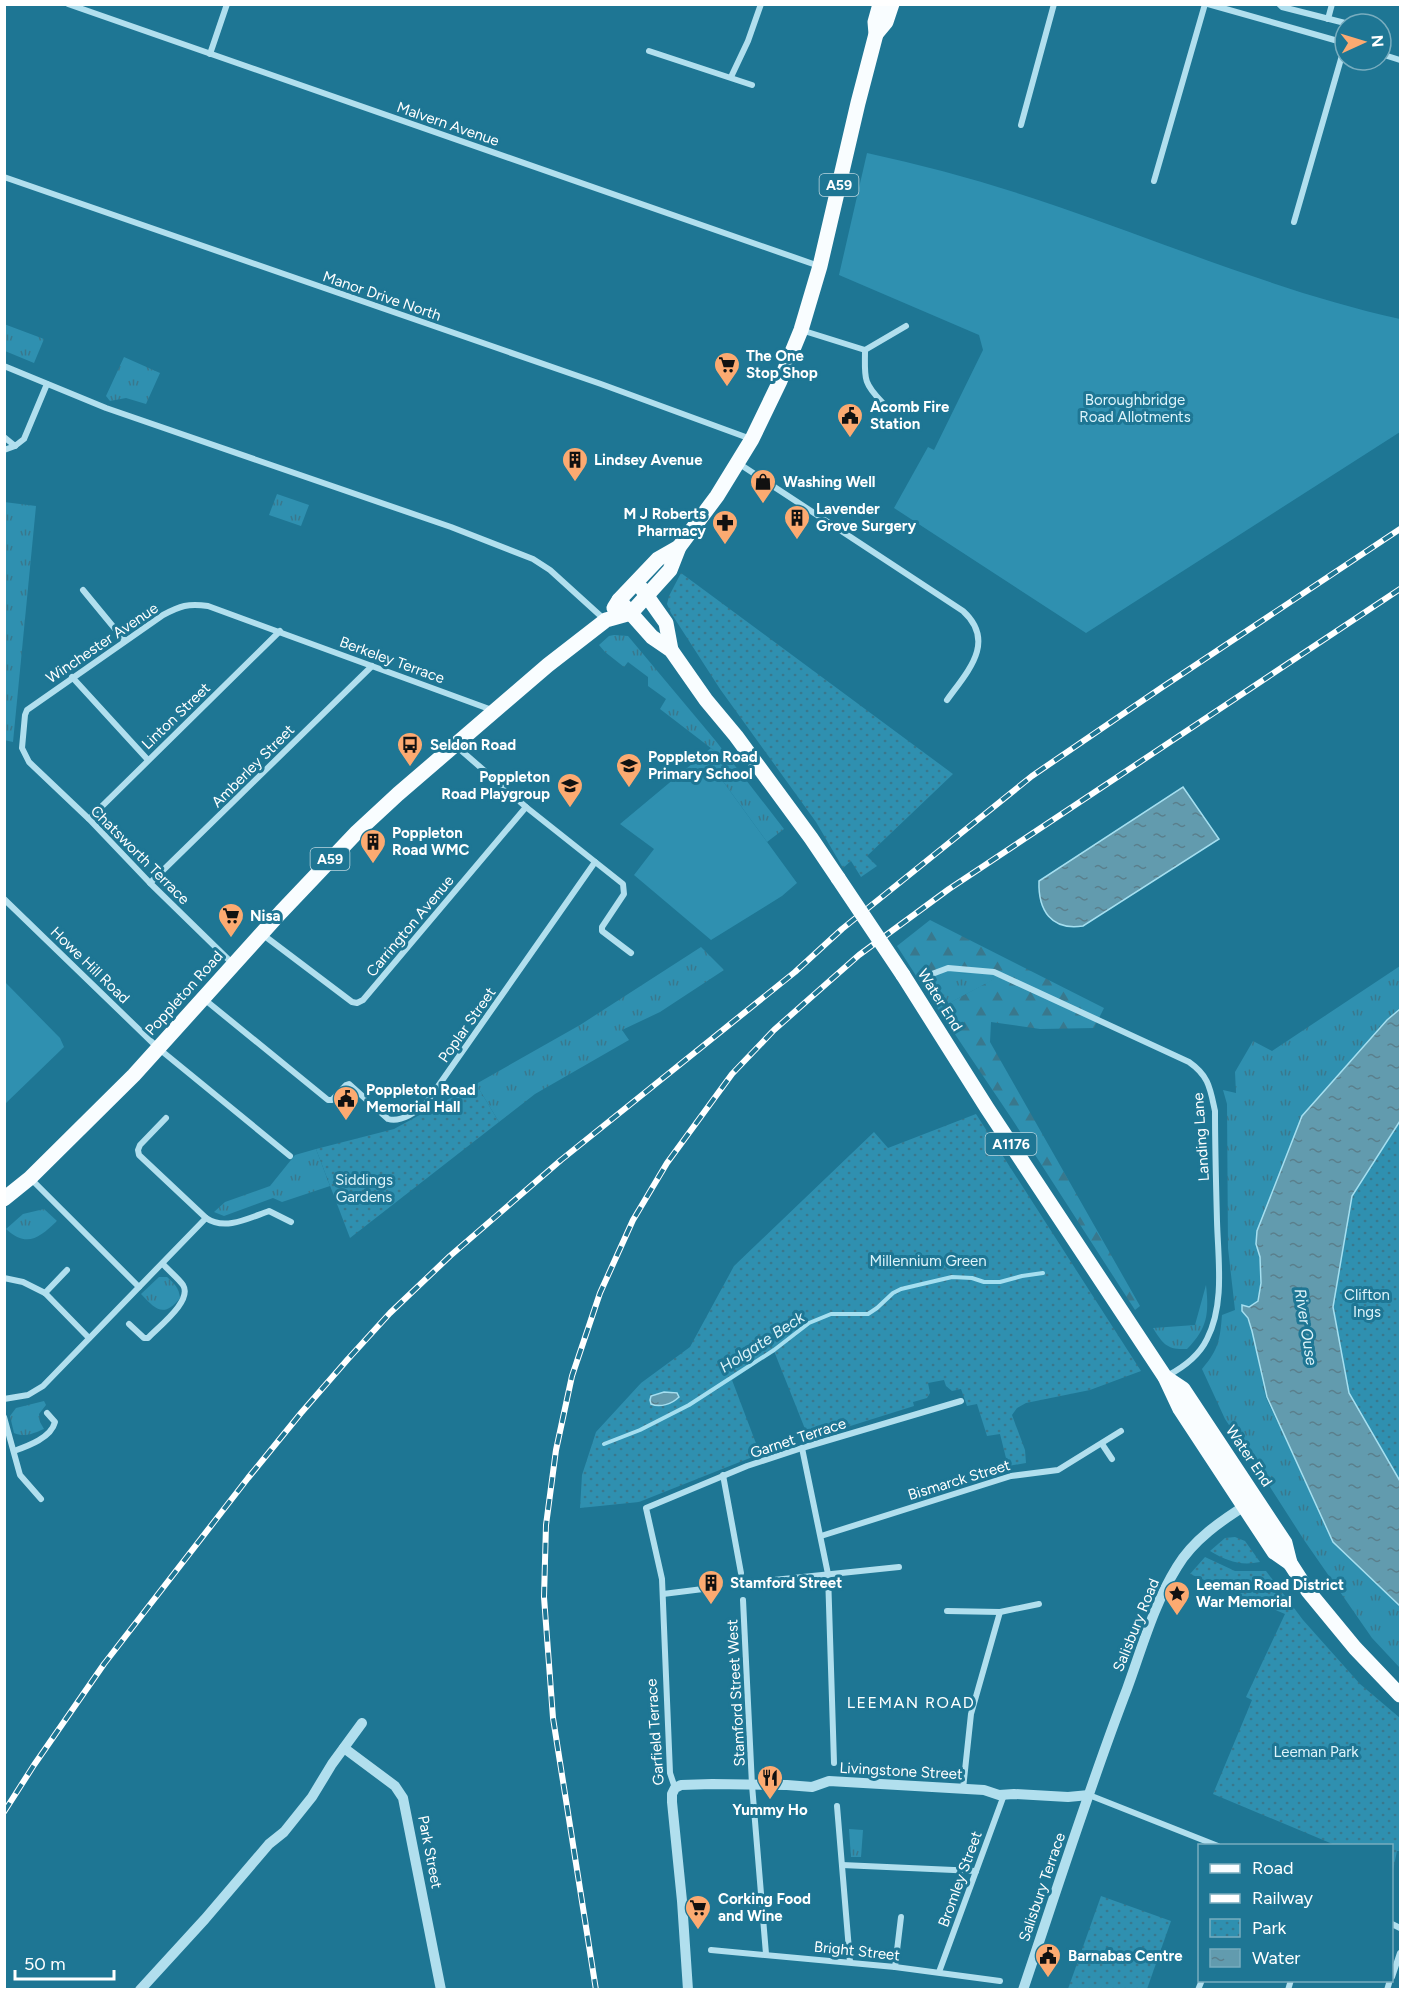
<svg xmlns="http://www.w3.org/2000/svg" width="1405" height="1994" font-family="Figtree,sans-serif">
<defs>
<pattern id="grass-tufts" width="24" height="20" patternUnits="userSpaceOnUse" patternTransform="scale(1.5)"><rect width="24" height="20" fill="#2f90b0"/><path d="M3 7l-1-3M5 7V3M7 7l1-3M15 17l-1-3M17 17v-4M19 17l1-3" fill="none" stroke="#39788d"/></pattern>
<pattern id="forest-firs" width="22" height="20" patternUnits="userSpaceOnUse" patternTransform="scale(1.5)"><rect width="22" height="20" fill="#2f90b0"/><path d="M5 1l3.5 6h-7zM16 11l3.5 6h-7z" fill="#39788d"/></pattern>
<pattern id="park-dots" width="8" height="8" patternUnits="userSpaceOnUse" patternTransform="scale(1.5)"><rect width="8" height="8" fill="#2f90b0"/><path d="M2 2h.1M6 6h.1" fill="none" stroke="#39788d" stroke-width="1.8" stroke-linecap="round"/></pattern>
<pattern id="water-ripples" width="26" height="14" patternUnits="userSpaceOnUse" patternTransform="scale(1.5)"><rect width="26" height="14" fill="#629bae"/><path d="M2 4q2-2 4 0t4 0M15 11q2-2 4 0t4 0" fill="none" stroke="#5a7f8c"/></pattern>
</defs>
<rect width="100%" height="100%" fill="#1e7694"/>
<g fill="url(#grass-tufts)">
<polygon points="4,324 44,339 34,363 5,351"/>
<polygon points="124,357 160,373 146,404 126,398 110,401 106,396"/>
<polygon points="277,494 309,505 301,526 269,515"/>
<polygon points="4,502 36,506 13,742 4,740"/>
<polygon points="614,635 628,636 715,740 784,829 767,842 714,769 716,752 660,709 666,699 648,686 648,677 628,662 624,667 605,652 599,645 609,636"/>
<polygon points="701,947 724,970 660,1012 622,1030 629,1040 535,1094 499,1122 476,1084 580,1025"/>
<path d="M1400 966V1009L1387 1020 1302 1116 1256 1244C1263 1263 1261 1282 1258 1301L1249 1307 1245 1313 1252 1331 1266 1398 1335 1543 1400 1606V1668L1372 1638 1304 1540 1263 1476 1225 1419 1202 1369C1219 1349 1220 1339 1222 1315L1235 1310 1228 1248 1227 1104 1223 1090 1236 1093 1235 1072 1253 1041 1272 1051Z"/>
<polygon points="950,974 981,974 995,979 938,1009 922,985 941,976"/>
<polygon points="316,1149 330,1186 282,1202 273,1198 224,1216 214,1212 225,1202 270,1186 295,1155"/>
<path d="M44 1209 57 1221C39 1238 27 1248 6 1229L23 1214Z"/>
<path d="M159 1277H167C174 1283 179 1288 180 1298 164 1318 156 1310 141 1294Z"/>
<path d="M1206 1285C1209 1313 1208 1328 1187 1349 1167 1350 1163 1344 1153 1328L1195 1325Z"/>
<path d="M44 1401 46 1405 39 1414 40 1422 44 1429C34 1433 25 1438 14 1433L10 1416 16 1408Z"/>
<polygon points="849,1829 863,1830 861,1857 851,1857"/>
</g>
<path fill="url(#forest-firs)" d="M930 920 1104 1008 1094 1028 1040 1029 991 1022 990 1042 1140 1306 1135 1310 1012 1119 938 1009 994 979C967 970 947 973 922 985L897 946Z"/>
<g fill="url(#park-dots)">
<polygon points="681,573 953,774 867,856 877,866 861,877 851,861 843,868 816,822 720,689 671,613 667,604 669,596"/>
<polygon points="476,1084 499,1122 350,1238 316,1149 394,1129"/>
<polygon points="976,1114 1141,1371 1090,1390 1026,1403 1017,1408 1012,1415 1025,1450 1026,1463 1008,1466 1000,1434 987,1436 977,1404 967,1406 961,1389 952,1391 946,1386 944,1380 928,1383 930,1393 927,1398 913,1402 914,1406 809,1439 774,1351 732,1380 760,1454 639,1502 580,1508 582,1475 596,1432 641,1383 690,1347 734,1266 874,1132 888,1148"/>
<polygon points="1400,1121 1400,1481 1349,1393 1333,1307 1352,1196"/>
<path d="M1235 1537 1245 1541 1260 1562C1240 1566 1227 1561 1210 1551L1225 1538Z"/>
<polygon points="1205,1557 1235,1571 1266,1571 1303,1620 1360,1684 1400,1718 1400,1851 1397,1851 1393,1870 1392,1846 1335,1845 1213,1794 1252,1700 1246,1697 1285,1614 1190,1574"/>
<polygon points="1101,1896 1171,1921 1147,1989 1068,1989"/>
</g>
<g fill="#2f90b0">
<path d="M867 153C932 167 996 185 1059 207 1173 246 1283 293 1400 319V432L1086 633 894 508 928 447 934 450 983 350 979 335 839 275Z"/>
<polygon points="711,748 716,752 714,769 797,883 782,896 711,940 634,875 654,849 620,824"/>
<polygon points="5,982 60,1038 64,1047 5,1104"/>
</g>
<g fill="url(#water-ripples)" stroke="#a5dff0" stroke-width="1.5">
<path d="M1183 787 1219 839 1083 926C1051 931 1038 910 1039 881Z"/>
<polygon points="1400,1009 1400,1121 1352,1196 1333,1307 1349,1393 1400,1481 1400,1606 1333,1542 1267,1397 1252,1331 1248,1318 1242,1311 1242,1305 1249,1307 1258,1301 1261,1283 1260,1257 1256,1244 1257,1231 1302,1116 1387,1020"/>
<path d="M664 1392 677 1393 679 1397C672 1404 660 1408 651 1404L650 1400 651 1396Z"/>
</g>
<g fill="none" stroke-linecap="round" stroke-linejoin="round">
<polyline stroke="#a5dff0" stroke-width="4" points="604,1444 640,1430 689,1405 774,1350 809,1323 831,1314 868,1314 877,1308 893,1293 901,1289 952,1277 972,1278 984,1282 1000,1282 1022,1276 1043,1273"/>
<g stroke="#b1dfee" stroke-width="6">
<polyline points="68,4 819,266"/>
<polyline points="1208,4 1345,43"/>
<polyline points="1279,4 1282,7 1345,23"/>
<polyline points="1328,19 1332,4"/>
<polyline points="649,51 752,85"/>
<polyline points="210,54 227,4"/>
<polyline points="1381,54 1400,60"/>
<polyline points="731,77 748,41 761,4"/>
<polyline points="1021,125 1054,4"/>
<polyline points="4,177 601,384 751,439"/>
<polyline points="1154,181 1205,4"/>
<polyline points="1294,222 1345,45"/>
<polyline points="801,330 865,350"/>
<polyline points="4,366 106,408 451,527 533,559 550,570 604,619"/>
<path d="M882 402C862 382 865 377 865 350L906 326"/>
<polyline points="4,437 15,446 24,439 47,384"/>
<polyline points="4,450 15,446"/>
<path d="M738 463 963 611C997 642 967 672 947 700"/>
<polyline points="83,590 125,641"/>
<polyline points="72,677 148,760"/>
<polyline points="456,746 526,807 623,884 624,894 602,927 602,931 631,953"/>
<polyline points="89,819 280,631"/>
<polyline points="150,883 372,666"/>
<polyline points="4,899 158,1048 290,1156"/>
<polyline points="262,934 352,1002 357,1003 363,1000 526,807"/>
<path d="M233 964 150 883 89 819 29 762 22 748 25 715 27 710 163 615C180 606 188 603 208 606L492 710"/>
<path d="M924 977 948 968 994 972 1189 1062C1209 1076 1210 1088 1215 1111 1215 1147 1216 1184 1217 1221 1218 1259 1225 1304 1207 1339 1199 1356 1184 1367 1167 1376"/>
<path d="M204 999 328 1100H332L346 1085 349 1084 388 1119C401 1123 418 1111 427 1102L595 862"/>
<path d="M166 1118 140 1145 138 1150 139 1155 206 1218C225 1231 249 1218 269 1211L291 1222"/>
<polyline points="31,1179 139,1287"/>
<polyline points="4,1278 23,1282 45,1293 89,1338"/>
<polyline points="45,1293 67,1270"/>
<path d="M129 1324 144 1338H148C158 1327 193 1301 183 1285 178 1278 169 1271 163 1264"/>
<polyline points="4,1399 28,1395 43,1386 206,1218"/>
<polyline points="4,1417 20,1475 41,1499"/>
<polyline points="1102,1444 1112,1459"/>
<polyline points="802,1448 828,1574 834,1763"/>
<path d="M14 1451C28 1446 51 1438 55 1422L47 1413"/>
<polyline points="723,1475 741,1573"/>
<polyline points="821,1536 1011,1476 1058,1470 1121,1431"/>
<polyline points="764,1581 899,1567"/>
<polyline points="663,1594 719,1587"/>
<polyline points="743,1600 752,1785 766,1954"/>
<polyline points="947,1611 1000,1612 1039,1604"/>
<polyline points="675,1788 670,1773 662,1579 646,1508 747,1466 802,1448 961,1401"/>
<polyline points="963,1789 971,1714 1000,1612"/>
<polyline points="1089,1795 1218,1846"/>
<polyline points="837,1806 850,1962"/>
<polyline points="842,1865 976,1871"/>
<polyline points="1392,1924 1400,1928"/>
<polyline points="711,1950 895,1967 1000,1981"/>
<polyline points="895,1967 901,1917"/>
<polyline points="939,1972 1004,1795"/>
<polyline points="1392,1977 1400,1953"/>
<polyline points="1198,1990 1202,1980"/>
<polyline points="1288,1990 1291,1980"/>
<polyline points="1387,1990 1390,1980"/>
</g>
<g stroke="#b1dfee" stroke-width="10">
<polyline points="344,1748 395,1786 403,1798 441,1990"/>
<polyline points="140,1990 205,1919 269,1844 284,1832 312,1797 332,1764 362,1723"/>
<polyline points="688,1990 682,1901 672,1802 672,1794 675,1788 681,1785 712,1784 787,1785 812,1787 829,1781 984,1790 999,1795 1014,1794 1068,1797 1089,1795"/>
<path d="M1023 1990C1057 1889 1089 1788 1127 1689 1142 1648 1154 1604 1177 1567 1193 1540 1222 1520 1248 1504"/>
</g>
<g stroke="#f9fdff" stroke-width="15">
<polyline points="876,34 886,22 892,4"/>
<polyline points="642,589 666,623 671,650"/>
<polyline points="619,600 652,637 671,650 706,700 736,736 811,838 838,878"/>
<polyline points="614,608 619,600 658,559 679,547"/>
<polyline points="903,975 987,1108 1165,1377 1180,1409 1274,1552 1290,1563"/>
<polyline points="4,1199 30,1178 134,1075 281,912 357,832 398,794 548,665 606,620 631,613 670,570 679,547 717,496 752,439 780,381 801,330 820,266 858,103 876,34 875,22 880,4"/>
<polyline points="1165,1377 1183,1389 1285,1543 1290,1563 1308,1591 1355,1648 1400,1695"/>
</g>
<defs>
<g id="rail">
<polyline points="4,1812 34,1765 104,1664 248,1478 301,1413 348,1359 390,1313 450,1256 561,1160 795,972 842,929 1032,776 1161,688 1400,529"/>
<polyline points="596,1990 553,1718 544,1597 546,1525 556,1450 572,1376 600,1293 633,1220 667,1163 732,1074 774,1030 859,955 949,889 1400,589"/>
</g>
</defs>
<use href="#rail" stroke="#fff" stroke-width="6"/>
<use href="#rail" stroke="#1e7694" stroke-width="4" stroke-dasharray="11" stroke-linecap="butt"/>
<polyline stroke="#f9fdff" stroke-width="15" points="838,878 903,975"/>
</g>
<defs>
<symbol id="supermarket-pin" viewBox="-11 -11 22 30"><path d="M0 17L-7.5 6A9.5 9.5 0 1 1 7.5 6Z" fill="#fcaa71" stroke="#1e7694"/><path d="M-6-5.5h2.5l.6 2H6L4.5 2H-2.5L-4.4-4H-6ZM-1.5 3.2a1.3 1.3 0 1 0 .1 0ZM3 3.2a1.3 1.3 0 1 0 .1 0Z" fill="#111"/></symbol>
<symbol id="civic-pin" viewBox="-11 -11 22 30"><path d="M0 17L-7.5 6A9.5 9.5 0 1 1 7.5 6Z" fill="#fcaa71" stroke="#1e7694"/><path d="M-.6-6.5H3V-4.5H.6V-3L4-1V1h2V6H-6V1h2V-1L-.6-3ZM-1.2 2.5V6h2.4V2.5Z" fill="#111"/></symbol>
<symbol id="building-pin" viewBox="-11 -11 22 30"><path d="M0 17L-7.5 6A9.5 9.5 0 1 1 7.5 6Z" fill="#fcaa71" stroke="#1e7694"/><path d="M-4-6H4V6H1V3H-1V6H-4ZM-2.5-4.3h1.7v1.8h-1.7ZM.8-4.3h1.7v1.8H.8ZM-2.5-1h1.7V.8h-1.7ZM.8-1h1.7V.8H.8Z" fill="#111"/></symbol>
<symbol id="shop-pin" viewBox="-11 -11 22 30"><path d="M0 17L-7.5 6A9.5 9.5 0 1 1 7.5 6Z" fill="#fcaa71" stroke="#1e7694"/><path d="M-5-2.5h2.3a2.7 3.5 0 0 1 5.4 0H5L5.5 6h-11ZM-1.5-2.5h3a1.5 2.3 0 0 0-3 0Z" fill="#111"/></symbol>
<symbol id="pharmacy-pin" viewBox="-11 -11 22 30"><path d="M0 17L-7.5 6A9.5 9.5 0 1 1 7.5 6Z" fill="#fcaa71" stroke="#1e7694"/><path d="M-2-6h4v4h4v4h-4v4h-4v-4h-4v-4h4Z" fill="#111"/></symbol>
<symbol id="bus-pin" viewBox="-11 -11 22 30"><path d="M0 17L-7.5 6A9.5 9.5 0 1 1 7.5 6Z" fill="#fcaa71" stroke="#1e7694"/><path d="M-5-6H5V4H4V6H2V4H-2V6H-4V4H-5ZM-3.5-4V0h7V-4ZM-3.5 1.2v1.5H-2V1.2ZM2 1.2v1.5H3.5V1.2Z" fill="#111"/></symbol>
<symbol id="school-pin" viewBox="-11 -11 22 30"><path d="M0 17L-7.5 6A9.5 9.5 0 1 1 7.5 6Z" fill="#fcaa71" stroke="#1e7694"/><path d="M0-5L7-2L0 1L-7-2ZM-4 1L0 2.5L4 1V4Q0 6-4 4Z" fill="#111"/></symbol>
<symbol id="sight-pin" viewBox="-11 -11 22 30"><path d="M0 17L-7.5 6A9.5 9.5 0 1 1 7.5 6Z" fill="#fcaa71" stroke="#1e7694"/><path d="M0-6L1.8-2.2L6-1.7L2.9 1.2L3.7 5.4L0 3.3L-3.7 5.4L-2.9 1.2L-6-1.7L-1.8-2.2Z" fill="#111"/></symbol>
<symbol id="restaurant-pin" viewBox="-11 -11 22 30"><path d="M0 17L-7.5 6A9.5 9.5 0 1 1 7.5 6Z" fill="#fcaa71" stroke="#1e7694"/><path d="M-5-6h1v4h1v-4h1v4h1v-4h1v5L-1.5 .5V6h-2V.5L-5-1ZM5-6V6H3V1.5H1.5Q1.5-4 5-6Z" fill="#111"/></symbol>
</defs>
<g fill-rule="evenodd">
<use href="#supermarket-pin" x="712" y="350" width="30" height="40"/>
<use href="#civic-pin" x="835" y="401" width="30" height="40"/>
<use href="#building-pin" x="560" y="445" width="30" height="40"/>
<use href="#shop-pin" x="748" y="467" width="30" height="40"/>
<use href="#building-pin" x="782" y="503" width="30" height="40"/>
<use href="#pharmacy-pin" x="710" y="508" width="30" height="40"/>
<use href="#bus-pin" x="395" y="730" width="30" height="40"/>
<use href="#school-pin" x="614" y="751" width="30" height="40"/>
<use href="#school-pin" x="555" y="771" width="30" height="40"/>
<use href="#building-pin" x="358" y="827" width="30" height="40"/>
<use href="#supermarket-pin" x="216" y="901" width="30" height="40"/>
<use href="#civic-pin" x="331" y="1084" width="30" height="40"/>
<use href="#building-pin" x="696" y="1568" width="30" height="40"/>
<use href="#sight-pin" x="1162" y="1579" width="30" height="40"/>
<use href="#restaurant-pin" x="755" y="1763" width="30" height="40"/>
<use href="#supermarket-pin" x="683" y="1893" width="30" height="40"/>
<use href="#civic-pin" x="1033" y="1941" width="30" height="40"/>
</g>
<g text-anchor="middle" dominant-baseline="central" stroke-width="6" stroke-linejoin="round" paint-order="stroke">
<g fill="#1e7694" stroke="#bcd6df" stroke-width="1.5">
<rect x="819.5" y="174" width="39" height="22" rx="4.5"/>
<rect x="310.5" y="848" width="39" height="22" rx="4.5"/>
<rect x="985.5" y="1133" width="51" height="22" rx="4.5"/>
</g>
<g font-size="14" font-weight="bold" fill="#fff">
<text x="839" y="185">A59</text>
<text x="330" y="859">A59</text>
<text x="1011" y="1144">A1176</text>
</g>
<g font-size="15" fill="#fff" stroke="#1e7694">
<text transform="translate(448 124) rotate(19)">Malvern Avenue</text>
<text transform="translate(382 296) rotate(19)">Manor Drive North</text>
<text transform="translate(102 643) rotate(-34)">Winchester Avenue</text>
<text transform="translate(392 660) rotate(20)">Berkeley Terrace</text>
<text transform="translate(176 716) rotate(-44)">Linton Street</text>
<text transform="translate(253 766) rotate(-45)">Amberley Street</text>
<text transform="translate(140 855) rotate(45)">Chatsworth Terrace</text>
<text transform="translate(410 926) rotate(-50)">Carrington Avenue</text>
<text transform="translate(90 965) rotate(44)">Howe Hill Road</text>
<text transform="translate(184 993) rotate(-48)">Poppleton Road</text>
<text transform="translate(940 1000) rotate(58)">Water End</text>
<text transform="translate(467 1025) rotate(-55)">Poplar Street</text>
<text transform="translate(1201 1137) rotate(-94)">Landing Lane</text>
<text transform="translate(798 1438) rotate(-18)">Garnet Terrace</text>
<text transform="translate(1249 1456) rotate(56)">Water End</text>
<text transform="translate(959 1480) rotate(-17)">Bismarck Street</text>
<text transform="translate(1136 1625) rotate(-68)">Salisbury Road</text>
<text transform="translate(736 1693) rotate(-93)">Stamford Street West</text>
<text transform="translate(655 1732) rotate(-94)">Garfield Terrace</text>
<text transform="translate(901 1771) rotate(3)">Livingstone Street</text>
<text transform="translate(430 1852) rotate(79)">Park Street</text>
<text transform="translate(960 1879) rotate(-70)">Bromley Street</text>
<text transform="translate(1042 1887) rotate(-71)">Salisbury Terrace</text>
<text transform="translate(857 1951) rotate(6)">Bright Street</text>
</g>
<g font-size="15" font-weight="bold" fill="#fff" stroke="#1e7694" text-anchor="start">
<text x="746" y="356">The One<tspan x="746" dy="17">Stop Shop</tspan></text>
<text x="870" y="407">Acomb Fire<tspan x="870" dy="17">Station</tspan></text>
<text x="594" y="460">Lindsey Avenue</text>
<text x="783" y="482">Washing Well</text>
<text x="816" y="509">Lavender<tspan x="816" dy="17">Grove Surgery</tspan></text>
<text x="706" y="514" text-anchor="end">M J Roberts<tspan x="706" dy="17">Pharmacy</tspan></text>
<text x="430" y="745">Seldon Road</text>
<text x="648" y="757">Poppleton Road<tspan x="648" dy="17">Primary School</tspan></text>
<text x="550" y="777" text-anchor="end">Poppleton<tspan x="550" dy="17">Road Playgroup</tspan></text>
<text x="392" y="833">Poppleton<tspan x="392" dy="17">Road WMC</tspan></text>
<text x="250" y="916">Nisa</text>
<text x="366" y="1090">Poppleton Road<tspan x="366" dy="17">Memorial Hall</tspan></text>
<text x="730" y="1583">Stamford Street</text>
<text x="1196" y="1585">Leeman Road District<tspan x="1196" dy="17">War Memorial</tspan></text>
<text x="770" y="1810" text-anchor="middle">Yummy Ho</text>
<text x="718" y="1899">Corking Food<tspan x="718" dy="17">and Wine</tspan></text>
<text x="1068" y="1956">Barnabas Centre</text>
</g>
<g font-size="15" fill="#ddf4fb" stroke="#1e7694">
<text x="1135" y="400">Boroughbridge<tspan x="1135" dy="17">Road Allotments</tspan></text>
<text x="364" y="1180">Siddings<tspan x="364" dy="17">Gardens</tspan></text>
<text x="928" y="1261">Millennium Green</text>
<text x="1367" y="1295">Clifton<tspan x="1367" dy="17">Ings</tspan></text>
<text x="1316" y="1752">Leeman Park</text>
</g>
<g font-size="16" font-style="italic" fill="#def4fa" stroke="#1e7694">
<text transform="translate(1306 1327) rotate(81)">River Ouse</text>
<text transform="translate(762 1342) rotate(-33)">Holgate Beck</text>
</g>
<g font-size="16" letter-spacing="1.5" fill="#fff" stroke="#1e7694">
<text x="911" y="1702">LEEMAN ROAD</text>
</g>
</g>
<rect width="1405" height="1994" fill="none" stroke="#ffffff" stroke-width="12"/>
<rect x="1198" y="1844" width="195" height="138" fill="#1e7694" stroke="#78adbf" stroke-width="1.5"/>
<rect x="1210" y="1864" width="30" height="9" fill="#f9fdff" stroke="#78adbf" stroke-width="1.5"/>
<text x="1252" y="1874" font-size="18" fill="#ffffff">Road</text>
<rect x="1210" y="1894" width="30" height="9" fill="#ffffff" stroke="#78adbf" stroke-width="1.5"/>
<text x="1252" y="1904" font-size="18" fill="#ffffff">Railway</text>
<rect x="1210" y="1919" width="30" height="18" fill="url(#park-dots)" stroke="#78adbf" stroke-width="1.5"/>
<text x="1252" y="1934" font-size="18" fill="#ffffff">Park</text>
<rect x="1210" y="1949" width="30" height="18" fill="url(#water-ripples)" stroke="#78adbf" stroke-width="1.5"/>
<text x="1252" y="1964" font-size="18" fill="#ffffff">Water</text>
<g transform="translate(1363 42) rotate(86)"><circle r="28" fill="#1e7694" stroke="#78adbf" stroke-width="1.5"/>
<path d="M0-4.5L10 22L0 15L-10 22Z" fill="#fcaa71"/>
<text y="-9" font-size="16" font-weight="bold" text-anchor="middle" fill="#ffffff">N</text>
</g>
<path d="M15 1970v9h99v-9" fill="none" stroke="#ffffff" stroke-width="3"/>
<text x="24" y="1970" font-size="18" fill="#ffffff" stroke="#1e7694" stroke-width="4.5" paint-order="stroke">50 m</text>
</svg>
